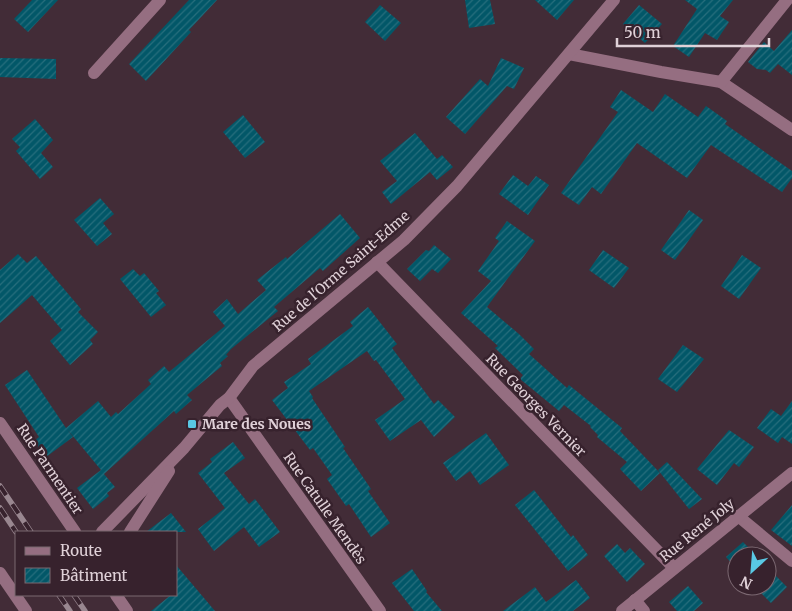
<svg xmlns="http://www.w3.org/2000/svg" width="792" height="611" font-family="Merriweather,serif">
<defs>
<pattern id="building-hatch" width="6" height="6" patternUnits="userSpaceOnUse" patternTransform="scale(1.25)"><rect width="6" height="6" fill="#025768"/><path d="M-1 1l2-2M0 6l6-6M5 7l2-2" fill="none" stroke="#276e7d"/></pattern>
</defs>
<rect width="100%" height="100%" fill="#422c37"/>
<g fill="url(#building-hatch)">
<polygon points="32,0 58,0 28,32 14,19"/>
<polygon points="189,0 217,0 189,30 191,32 146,81 129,64"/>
<polygon points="465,0 490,0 495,24 469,28"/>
<polygon points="535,0 574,0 557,20"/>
<polygon points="685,0 733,0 720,16 729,22 717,40 705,33 689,57 673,46 697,9"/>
<polygon points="380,5 401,23 385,41 365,22"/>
<polygon points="639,5 662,24 645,43 623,24"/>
<polygon points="792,30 792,75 778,64 770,73 766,70 757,69 748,62 764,42 774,51"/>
<polygon points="0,58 56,59 56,79 0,77"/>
<polygon points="501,58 524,68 514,89 507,86 465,134 446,117 480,79 488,86"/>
<polygon points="621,90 653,112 665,94 698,117 706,106 727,121 725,124 792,171 792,178 782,192 711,145 687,178 637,143 601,194 592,187 579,205 561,193 618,112 610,107"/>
<polygon points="243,115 265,142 245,158 223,132"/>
<polygon points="35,119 53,140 41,153 53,167 40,179 16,151 20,147 12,139"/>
<polygon points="415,133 437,159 442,155 453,167 437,180 430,172 391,204 382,192 397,181 380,161"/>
<polygon points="513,175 528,186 536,176 549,185 528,215 499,194"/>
<polygon points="100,198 114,214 103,223 112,234 97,246 74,220"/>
<polygon points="689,210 703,220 675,260 661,250"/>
<polygon points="340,214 360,238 323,271 320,268 274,307 278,311 231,349 226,355 228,356 220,363 222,366 187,395 192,400 176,414 174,411 104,474 115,487 107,493 109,496 93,509 77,488 101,470 67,429 73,437 46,457 34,441 39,437 5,385 27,370 66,428 98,401 111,417 116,412 118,414 151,384 148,380 164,366 169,372 225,326 213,312 227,299 238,314 266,290 257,280 286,257 287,259"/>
<polygon points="507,221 535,241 487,307 519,334 534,349 529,354 567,388 569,385 622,428 620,431 660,473 641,491 620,469 627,462 597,437 598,435 590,427 591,426 564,405 559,411 520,379 523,375 495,348 498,346 461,313 491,281 478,271 499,241 495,238"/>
<polygon points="434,245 451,259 438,273 432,269 420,281 407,269 426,250 429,251"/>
<polygon points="603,250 629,268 614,288 589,270"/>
<polygon points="18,254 27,263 36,256 81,309 78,312 98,332 90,340 93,344 70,365 50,341 62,330 32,295 0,323 0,270"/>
<polygon points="742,255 761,268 739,299 721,286"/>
<polygon points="133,269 140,276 144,273 159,291 156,293 166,305 151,317 120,279"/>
<polygon points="368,307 397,344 392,348 434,404 438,400 455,417 434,437 421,420 390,441 375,420 405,399 376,360 374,361 367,351 309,391 313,397 312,398 345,447 343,448 371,489 368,491 390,523 371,537 349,504 346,506 327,479 332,475 313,448 310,450 272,400 288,388 284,382 311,364 308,359 353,326 350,322"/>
<polygon points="683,345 704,359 677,392 658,379"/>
<polygon points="792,401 792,444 782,437 778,443 757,428 771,409 781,416"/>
<polygon points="729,430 754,447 739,467 734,463 717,485 697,469"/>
<polygon points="486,433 509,465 480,485 470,471 456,481 443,463"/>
<polygon points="233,442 245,458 224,473 249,504 255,499 280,532 259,547 244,527 214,551 198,529 225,508 198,473 212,462 210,459"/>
<polygon points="667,462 702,499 689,509 658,470"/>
<polygon points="534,490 571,537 573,535 588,555 568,571 515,505"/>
<polygon points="792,505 792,546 771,530"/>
<polygon points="171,513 186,532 146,532"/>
<polygon points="743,542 757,556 737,556 737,569 726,557"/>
<polygon points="617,544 625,553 630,548 645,564 627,582 604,556"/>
<polygon points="176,565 215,611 151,611 171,595 176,595"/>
<polygon points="767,567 787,587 771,603 754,586 767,586"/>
<polygon points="412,569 427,591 426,592 442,611 414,611 399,592 392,583"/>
<polygon points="576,580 590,598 573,611 503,611 535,587 546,602"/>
<polygon points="688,586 703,603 694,611 677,611 669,602"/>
</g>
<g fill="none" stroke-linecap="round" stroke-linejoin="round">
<g stroke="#956e81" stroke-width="12">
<polyline points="569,54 661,72 721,82 792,130"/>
<polyline points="94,73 160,0"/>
<polyline points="721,82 787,0"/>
<polyline points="377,262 674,568"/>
<polyline points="229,398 380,611"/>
<polyline points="0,423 75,532"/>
<polyline points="738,516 792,561"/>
<polyline points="102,532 184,448 220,405 229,398 253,366 404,240 457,186 614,0"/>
<polyline points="130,532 169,471"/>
<polyline points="0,573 26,611"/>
<polyline points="116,595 127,611"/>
<polyline points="635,600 644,611"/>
<polyline points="622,611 792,473"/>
</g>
<defs>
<g id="rail">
<polyline points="0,486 31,532"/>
<polyline points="0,508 16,532"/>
<polyline points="59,595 70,611"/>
<polyline points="74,595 85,611"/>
</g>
</defs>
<use href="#rail" stroke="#998790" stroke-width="5.5"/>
<use href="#rail" stroke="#37222d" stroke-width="4" stroke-dasharray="11" stroke-linecap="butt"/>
</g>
<rect fill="#59c8e4" stroke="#37222d" stroke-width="2" x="187" y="419" width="10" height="10" rx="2.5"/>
<g text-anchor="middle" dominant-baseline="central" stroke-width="5" stroke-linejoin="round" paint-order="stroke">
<g font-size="14" fill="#e0d1d8" stroke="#37222d">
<text transform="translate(341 271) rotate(-41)">Rue de l'Orme Saint-Edme</text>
<text transform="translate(536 405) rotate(46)">Rue Georges Vernier</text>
<text transform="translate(50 469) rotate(56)">Rue Parmentier</text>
<text transform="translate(325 508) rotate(55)">Rue Catulle Mendès</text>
<text transform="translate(697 530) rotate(-39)">Rue René Joly</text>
</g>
<g font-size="14" font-weight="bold" fill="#e0d1d8" stroke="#37222d" text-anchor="start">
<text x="202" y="424">Mare des Noues</text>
</g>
</g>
<rect x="15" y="531" width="162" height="65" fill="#37222d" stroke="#7b6871"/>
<rect x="25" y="547" width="25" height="8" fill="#956e81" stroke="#7b6871"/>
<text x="60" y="556" font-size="15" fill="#e0d1d8">Route</text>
<rect x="25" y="568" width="25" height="15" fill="url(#building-hatch)" stroke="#7b6871"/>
<text x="60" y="581" font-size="15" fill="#e0d1d8">Bâtiment</text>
<g transform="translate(752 571) rotate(206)"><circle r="24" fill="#37222d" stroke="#7b6871"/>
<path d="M0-4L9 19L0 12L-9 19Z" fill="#59c8e4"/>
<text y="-8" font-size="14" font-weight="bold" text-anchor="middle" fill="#e0d1d8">N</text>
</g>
<path d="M617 38v8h152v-8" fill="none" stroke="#e0d1d8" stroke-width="2.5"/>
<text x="624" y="38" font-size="15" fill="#e0d1d8" stroke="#37222d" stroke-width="4" paint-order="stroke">50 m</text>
</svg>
